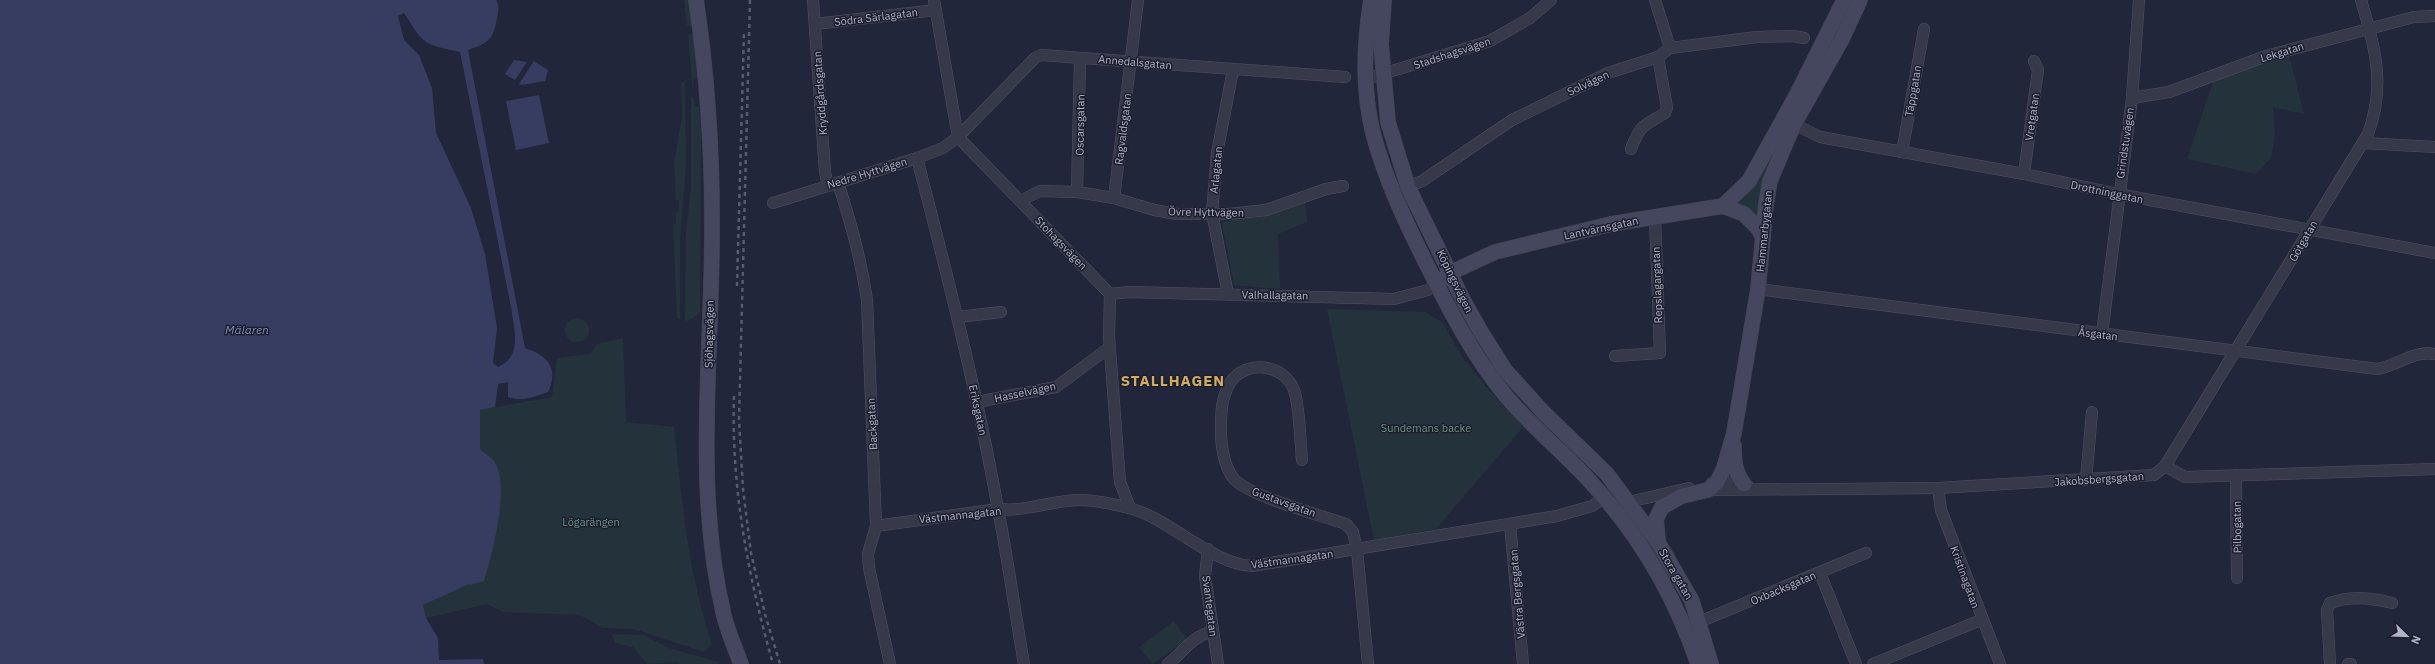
<svg xmlns="http://www.w3.org/2000/svg" width="2435" height="664" font-family="'IBM Plex Sans',sans-serif">
<rect width="100%" height="100%" fill="#22263a"/>
<g fill="#24333b">
<polygon points="684,0 689,0 693,25 687,26"/>
<polygon points="694,32 697,78 693,79 693,94 688,35"/>
<polygon points="2289,55 2304,114 2273,107 2275,134 2271,158 2256,174 2187,159 2214,79"/>
<polygon points="681,82 685,82 686,166 680,240 680,320 677,318 673,225 676,223 676,212 679,211 679,200 676,200 674,162 682,117"/>
<polygon points="691,98 694,98 695,107 699,107 701,130 700,313 692,319 685,321 686,231 691,188"/>
<polygon points="1783,131 1758,221 1730,203"/>
<polygon points="1305,202 1307,222 1278,234 1280,289 1234,285 1222,222"/>
<polygon points="1327,309 1425,312 1442,322 1461,355 1489,390 1523,427 1436,529 1374,540"/>
<circle cx="577" cy="330" r="12"/>
<path d="M623 338 626 422 674 427C682 501 688 573 712 644L704 652 634 629 603 628 580 615 503 612 487 604 426 618 423 605 469 583 483 581 500 507 494 462 480 449V410L552 397 557 358 590 354 597 344Z"/>
<polygon points="1174,621 1187,639 1152,664 1139,647"/>
<polygon points="612,634 643,635 669,648 718,662 718,664 680,664 678,662 647,664 633,647 615,643"/>
</g>
<g fill="#363d61" fill-rule="evenodd">
<path d="M0 0H496C500 7 498 11 497 18 493 41 488 43 468 50L525 348C548 356 559 368 548 392 535 397 521 402 508 397V382L498 384 495 407 480 410V449C484 453 491 457 494 461 511 486 492 554 484 581L470 585 469 584 423 605 426 618 438 638 439 660 483 659 484 664H0ZM404 13C424 45 423 44 460 52L511 307C514 329 523 356 498 367L493 363 497 328 485 254 471 208 436 133 432 88 419 55 404 40 398 16Z"/>
<polygon points="514,60 527,62 515,80 505,74"/>
<polygon points="534,61 548,70 545,81 522,85 519,84"/>
<polygon points="539,95 549,143 516,150 506,101"/>
</g>
<g fill="none" stroke-linecap="round" stroke-linejoin="round">
<defs>
<g id="minor">
<polyline points="813,0 825,172 828,186"/>
<polyline points="934,0 958,137 1110,294 1109,337 1120,482 1130,508"/>
<polyline points="1655,0 1670,48"/>
<polyline points="815,24 936,10"/>
<polyline points="1366,79 1490,41 1530,18 1551,0"/>
<polyline points="2132,98 2169,92 2266,56 2414,17 2435,16"/>
<polyline points="1788,121 1820,137 2024,174 2118,194 2435,253"/>
<polyline points="2363,143 2435,147"/>
<path d="M1631 149C1641 123 1644 126 1665 113L1667 108 1658 57"/>
<polyline points="1902,152 1924,29"/>
<path d="M917 158C947 274 977 391 998 509 1008 560 1015 612 1024 664"/>
<polyline points="2024,174 2038,70 2034,61"/>
<path d="M838 183C851 222 861 259 867 300L876 526 868 554 869 568 890 664"/>
<polyline points="1402,189 1422,181 1512,120 1608,73 1658,57 1670,48 1757,37 1793,36 1804,38"/>
<polyline points="1077,192 1080,58"/>
<polyline points="1114,198 1138,0"/>
<polyline points="1020,201 1040,191 1077,192 1114,198 1154,210 1177,214 1229,214 1266,210 1326,189 1343,186"/>
<polyline points="773,203 917,158 943,148 958,137 1035,58 1041,55 1345,77"/>
<path d="M1758 289 2377 369C2397 366 2413 350 2435 354"/>
<polyline points="1110,294 1129,292 1394,299 1428,290 1436,284"/>
<polyline points="1228,294 1212,213 1217,153 1233,70"/>
<polyline points="958,317 1001,312"/>
<polyline points="2102,334 2132,98 2139,0"/>
<polyline points="1615,356 1660,353 1655,217"/>
<polyline points="977,402 1056,387 1110,347"/>
<path d="M1302 460C1300 438 1300 414 1295 393 1287 364 1246 358 1230 383 1220 400 1221 418 1221 436 1222 451 1225 468 1234 479 1251 497 1320 515 1346 524L1353 532 1357 550 1368 664"/>
<polyline points="2165,466 2185,477 2435,469"/>
<polyline points="2236,475 2237,578"/>
<polyline points="2086,480 2092,412"/>
<polyline points="1712,483 1726,482 1748,486"/>
<polyline points="1938,488 1941,510 2000,664"/>
<path d="M1708 490 1938 488 2154 475 2165 466 2368 134C2386 85 2375 48 2361 0"/>
<polyline points="1629,502 1689,488"/>
<polyline points="1510,524 1523,664"/>
<path d="M876 526 998 509C1026 512 1053 500 1080 500 1096 500 1113 504 1129 508 1169 518 1211 564 1252 566L1557 516 1592 506 1618 488"/>
<polyline points="1208,549 1205,576 1218,664"/>
<polyline points="1820,573 1856,664"/>
<polyline points="1699,622 1866,553"/>
<path d="M1168 664C1185 650 1191 637 1213 631"/>
<polyline points="1873,664 1981,620"/>
<path d="M2330 664 2327 610 2330 603C2349 596 2373 598 2392 603"/>
<polyline points="2348,664 2351,664"/>
</g>
<g id="secondary">
<path d="M696 0C707 73 712 147 712 221 713 352 693 487 724 616 728 632 735 648 741 664"/>
<path d="M1371 0C1364 44 1362 90 1373 133 1385 179 1406 223 1427 265 1450 311 1473 356 1506 396 1530 425 1561 450 1587 478 1638 532 1674 593 1698 664"/>
<polyline points="1384,0 1381,44 1388,122 1408,187 1463,300 1481,332 1505,370 1544,413 1607,474 1659,544 1692,601 1711,664"/>
<polyline points="1723,206 1749,181 1796,96 1844,0"/>
<polyline points="1443,279 1450,273 1495,252 1611,224 1723,206 1744,214 1758,228 1763,238"/>
<path d="M1734 446C1734 461 1735 473 1744 484"/>
<polyline points="1658,540 1656,519 1662,507 1682,496 1708,490 1717,482 1724,468 1734,433 1758,289 1766,204 1770,181 1794,124 1842,39 1860,0"/>
</g>
</defs>
<use href="#minor" stroke="#4e5162" stroke-width="12"/>
<use href="#secondary" stroke="#3f4253" stroke-width="16"/>
<use href="#minor" stroke="#36394a" stroke-width="11"/>
<use href="#secondary" stroke="#44475d" stroke-width="15"/>
<g stroke="#585c71" stroke-width="2.5" stroke-dasharray="4 4" stroke-linecap="butt">
<polyline points="750,0 739,419 743,489 751,553 765,614 780,664"/>
<polyline points="737,286 744,32"/>
<path d="M734 396C731 488 748 576 773 664"/>
</g>
</g>
<g text-anchor="middle" dominant-baseline="central" stroke-width="3" stroke-linejoin="round" paint-order="stroke">
<g font-size="11" fill="#b1b4c6" stroke="#1b1e2f">
<text transform="translate(876 17) rotate(-7)">Södra Särlagatan</text>
<text transform="translate(2282 52) rotate(-17)">Lekgatan</text>
<text transform="translate(1452 53) rotate(-18)">Stadshagsvägen</text>
<text transform="translate(1135 62) rotate(5)">Annedalsgatan</text>
<text transform="translate(1588 83) rotate(-25)">Solvägen</text>
<text transform="translate(1913 91) rotate(-80)">Täppgatan</text>
<text transform="translate(820 93) rotate(-94)">Kryddgårdsgatan</text>
<text transform="translate(2032 117) rotate(-82)">Vretgatan</text>
<text transform="translate(1080 125) rotate(-89)">Oscarsgatan</text>
<text transform="translate(1123 129) rotate(-83)">Ragvaldsgatan</text>
<text transform="translate(2125 143) rotate(-82)">Grindstuvägen</text>
<text transform="translate(1216 170) rotate(-84)">Arlagatan</text>
<text transform="translate(867 173) rotate(-17)">Nedre Hyttvägen</text>
<text transform="translate(2107 192) rotate(12)">Drottninggatan</text>
<text transform="translate(1206 212) rotate(1)">Övre Hyttvägen</text>
<text transform="translate(1601 228) rotate(-12)">Lantvärnsgatan</text>
<text transform="translate(1764 231) rotate(-84)">Hammarbygatan</text>
<text transform="translate(2303 241) rotate(-60)">Götgatan</text>
<text transform="translate(1061 243) rotate(46)">Stohagsvägen</text>
<text transform="translate(1455 281) rotate(64)">Köpingsvägen</text>
<text transform="translate(1657 285) rotate(-92)">Repslagargatan</text>
<text transform="translate(1275 295) rotate(1)">Valhallagatan</text>
<text transform="translate(709 334) rotate(-89)">Sjöhagsvägen</text>
<text transform="translate(2098 334) rotate(7)">Åsgatan</text>
<text transform="translate(1025 392) rotate(-12)">Hasselvägen</text>
<text transform="translate(978 410) rotate(78)">Eriksgatan</text>
<text transform="translate(872 424) rotate(-93)">Backgatan</text>
<text transform="translate(2099 479) rotate(-4)">Jakobsbergsgatan</text>
<text transform="translate(1284 502) rotate(20)">Gustavsgatan</text>
<text transform="translate(960 515) rotate(-6)">Västmannagatan</text>
<text transform="translate(2237 527) rotate(-91)">Pilbogatan</text>
<text transform="translate(1292 559) rotate(-8)">Västmannagatan</text>
<text transform="translate(1676 574) rotate(60)">Stora gatan</text>
<text transform="translate(1965 577) rotate(70)">Kristinagatan</text>
<text transform="translate(1783 588) rotate(-23)">Oxbacksgatan</text>
<text transform="translate(1517 594) rotate(-95)">Västra Bergsgatan</text>
<text transform="translate(1210 606) rotate(83)">Svantegatan</text>
</g>
<g font-size="11" fill="#68977e" stroke="#1b1e2f">
<text x="1426" y="428">Sundemans backe</text>
<text x="591" y="522">Lögarängen</text>
</g>
<g font-size="12" font-style="italic" fill="#808ab2" stroke="#1b1e2f">
<text x="247" y="329">Mälaren</text>
</g>
<g font-size="15" font-weight="bold" letter-spacing="1" fill="#d2ad60" stroke="#1b1e2f">
<text x="1173" y="380">STALLHAGEN</text>
</g>
</g>
<g transform="translate(2407 636) rotate(113)" stroke="#1b1e2f" stroke-width="3" paint-order="stroke">
<path d="M0-3L7 15L0 10L-7 15Z" fill="#b1b4c6"/>
<text y="-6" font-size="11" font-weight="bold" text-anchor="middle" fill="#b1b4c6">N</text>
</g>
</svg>
